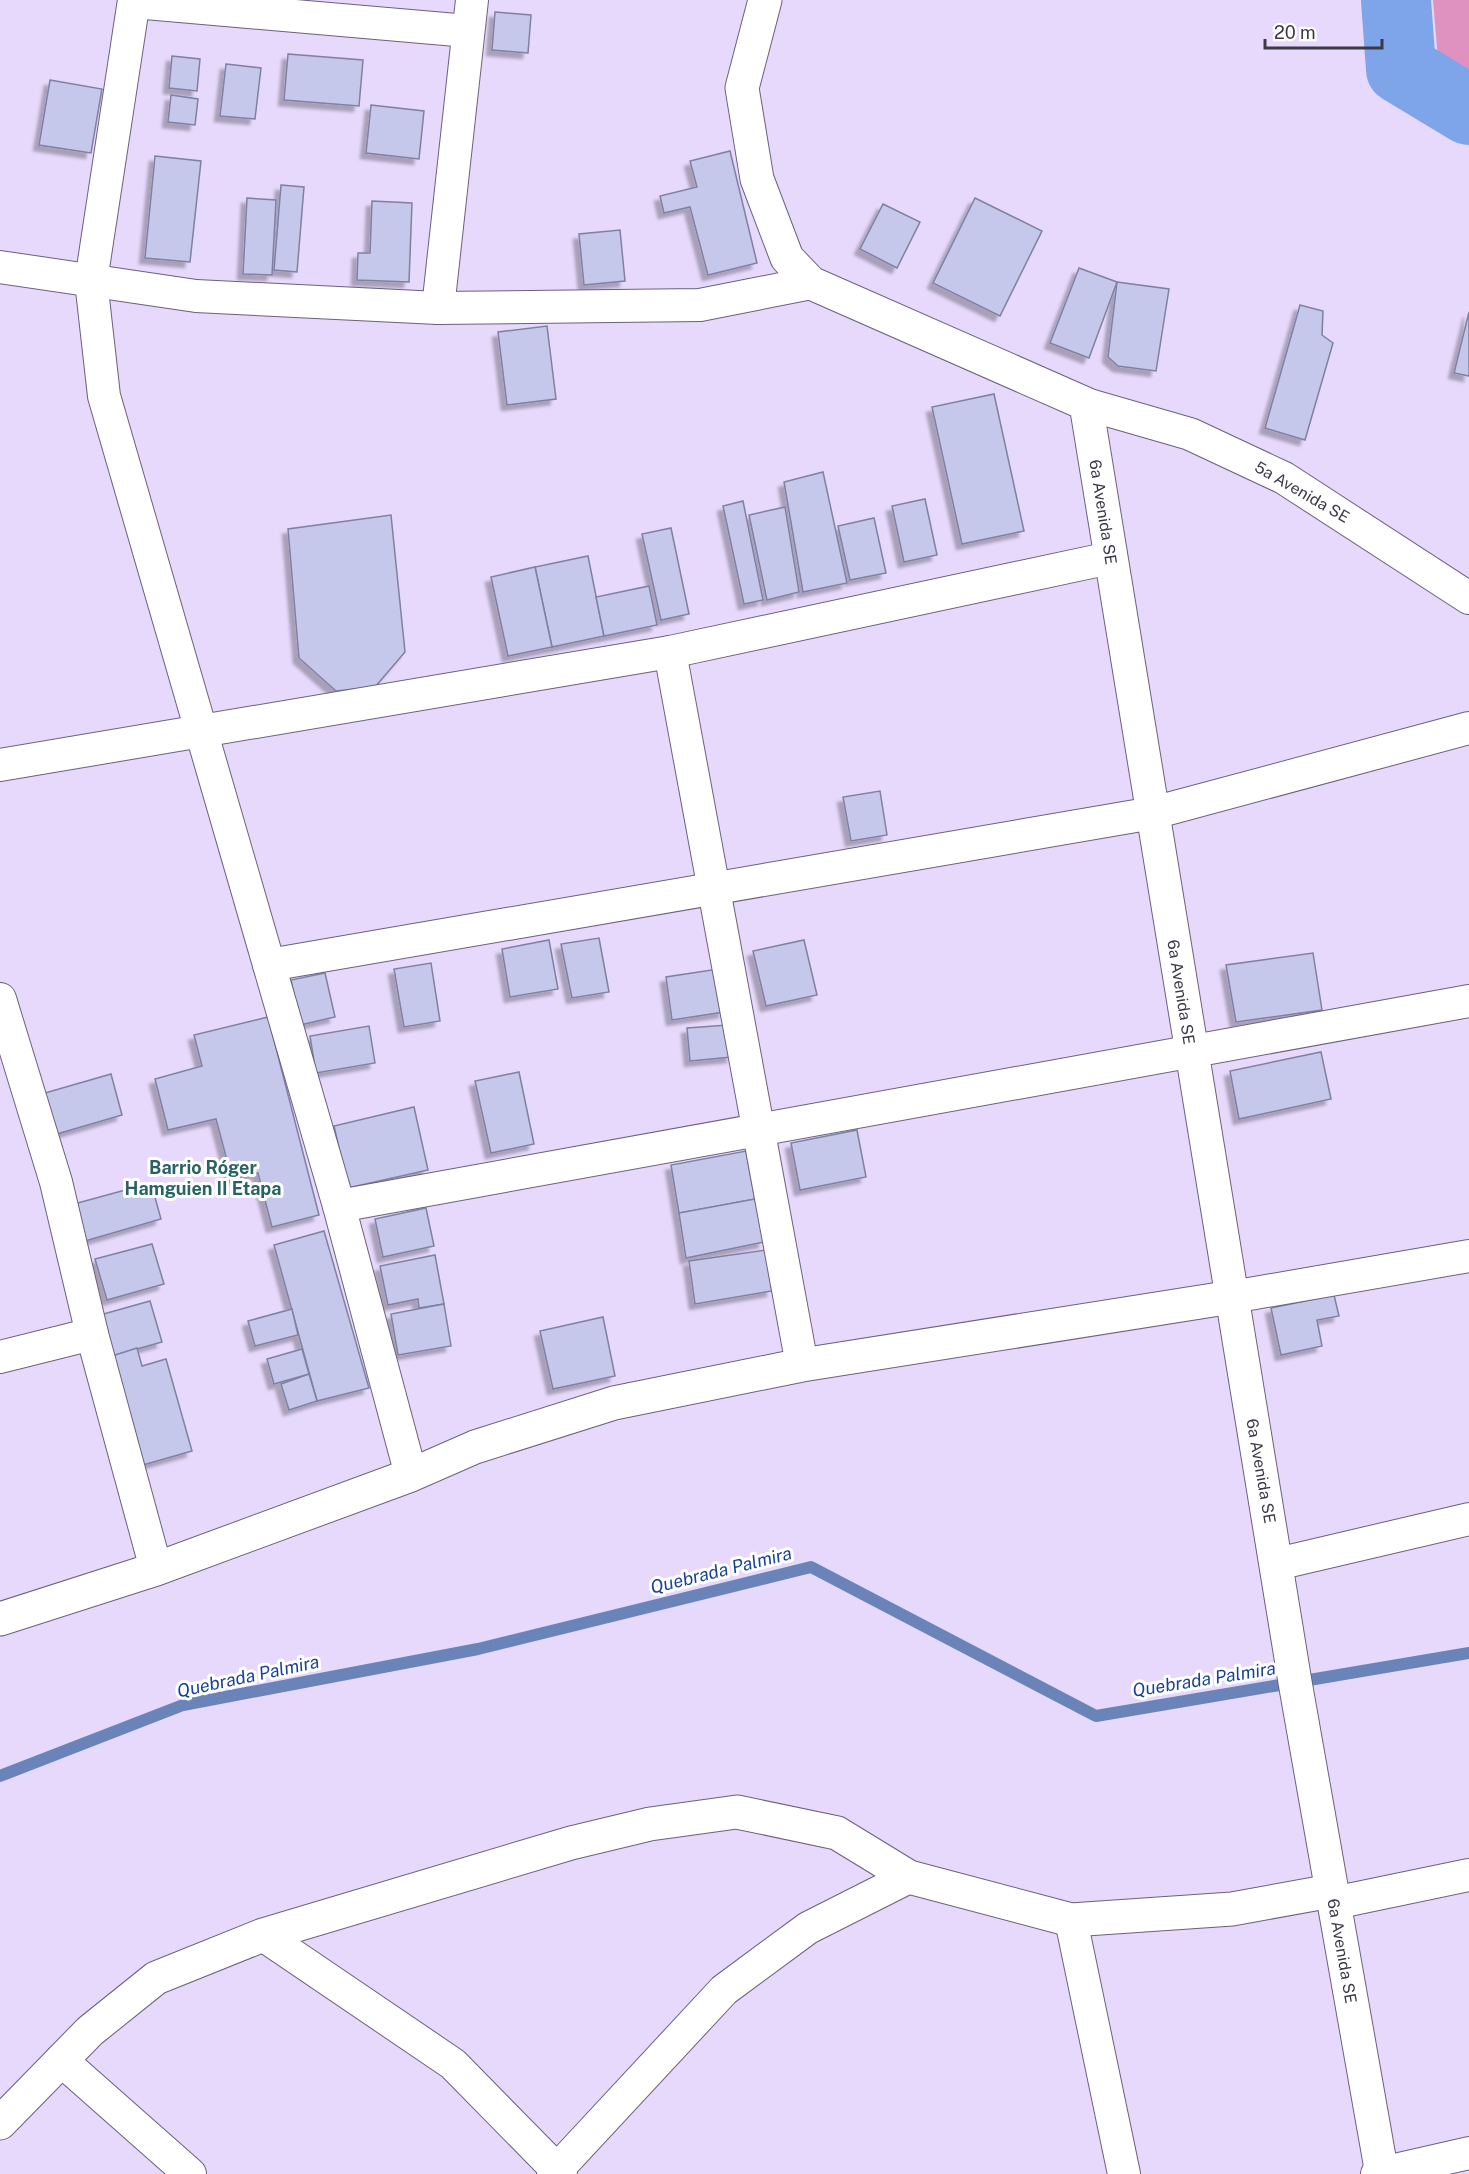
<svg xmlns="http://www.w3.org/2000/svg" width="1469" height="2174" font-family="'Public Sans',sans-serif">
<defs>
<filter id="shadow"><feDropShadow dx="-5.5" dy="5.5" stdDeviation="1.5" flood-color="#0004"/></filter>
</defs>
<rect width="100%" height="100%" fill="#e6d9fc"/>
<polygon fill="#df92bf" points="1433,0 1469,0 1469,76 1438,59"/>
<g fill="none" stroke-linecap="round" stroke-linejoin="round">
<polyline stroke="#6a84b9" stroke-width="12" points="0,1776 183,1705 478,1649 811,1567 1096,1716 1469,1653"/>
<polyline stroke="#7ea5ea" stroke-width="70" points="1396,0 1401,69 1469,110"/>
</g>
<g fill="#c5c7eb" stroke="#7f81a2" stroke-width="1.5" filter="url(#shadow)">
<polygon points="495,12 531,15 528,53 492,50"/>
<polygon points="288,54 363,60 359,106 284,100"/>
<polygon points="172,56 200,59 197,91 169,88"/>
<polygon points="226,64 261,68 255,119 220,116"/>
<polygon points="50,80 102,89 91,153 39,145"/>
<polygon points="171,95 198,99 195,125 168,122"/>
<polygon points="371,105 424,111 419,159 366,153"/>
<polygon points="730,151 757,263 708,275 690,207 664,213 660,196 697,187 690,161"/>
<polygon points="155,156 201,161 190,262 145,258"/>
<polygon points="281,185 304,187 297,272 274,270"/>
<polygon points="247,198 276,200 272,275 243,274"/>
<polygon points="975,198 1042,231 1000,316 933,283"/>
<polygon points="372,201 412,203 409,282 357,280 358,253 370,253"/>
<polygon points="883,204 920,222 897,268 860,249"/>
<polygon points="620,230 625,281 584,285 579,234"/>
<polygon points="1079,268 1117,282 1089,358 1050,343"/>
<polygon points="1117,282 1169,289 1156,371 1118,366 1108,357"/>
<polygon points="1300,305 1323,311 1322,335 1333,343 1305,440 1265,428"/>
<polygon points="1469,312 1469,376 1454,373"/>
<polygon points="547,326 556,399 507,405 498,332"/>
<polygon points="994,394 1024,531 962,544 932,407"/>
<polygon points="823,472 847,583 803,592 784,482"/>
<polygon points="925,499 937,555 904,562 892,506"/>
<polygon points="743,501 763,600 744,604 723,506"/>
<polygon points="785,507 799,592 767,600 749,515"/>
<polygon points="391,515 405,652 375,687 336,691 299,658 288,529"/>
<polygon points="874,518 886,573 850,580 838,526"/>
<polygon points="671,528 689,614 661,620 642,534"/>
<polygon points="588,556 604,636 552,647 535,567"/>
<polygon points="535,567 552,647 508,656 491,577"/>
<polygon points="649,586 657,625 604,636 596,597"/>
<polygon points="880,791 887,835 851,841 843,797"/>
<polygon points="599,938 609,992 572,998 561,944"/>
<polygon points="549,940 558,989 510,997 502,949"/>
<polygon points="804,940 817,995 766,1006 753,951"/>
<polygon points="1313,953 1322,1010 1236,1022 1226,965"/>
<polygon points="431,963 440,1021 404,1027 394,969"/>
<polygon points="718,969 724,1012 672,1020 666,977"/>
<polygon points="325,973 335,1017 300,1025 291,980"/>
<polygon points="268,1017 319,1215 272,1227 258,1173 232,1179 216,1119 168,1130 155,1079 202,1066 194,1035"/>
<polygon points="728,1025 732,1057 690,1061 687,1028"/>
<polygon points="369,1026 375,1063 316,1073 310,1036"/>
<polygon points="1321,1052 1331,1099 1239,1119 1230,1071"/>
<polygon points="519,1072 534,1144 491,1153 475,1081"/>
<polygon points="111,1074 122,1115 57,1134 45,1093"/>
<polygon points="414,1107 428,1170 348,1188 334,1126"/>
<polygon points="857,1130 866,1177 800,1190 791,1143"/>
<polygon points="746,1151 755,1199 679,1213 671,1165"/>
<polygon points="151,1183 161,1219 85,1241 74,1204"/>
<polygon points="755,1199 764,1242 686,1258 679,1213"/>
<polygon points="426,1208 434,1246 383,1257 375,1219"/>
<polygon points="324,1231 369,1388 317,1401 274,1245"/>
<polygon points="152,1244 164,1284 107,1300 95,1259"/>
<polygon points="766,1250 772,1291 695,1304 689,1261"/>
<polygon points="435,1255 444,1304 419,1308 418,1299 388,1305 380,1266"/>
<polygon points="1334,1295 1339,1316 1317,1320 1322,1346 1281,1355 1271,1308"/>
<polygon points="150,1301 162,1342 112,1356 100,1315"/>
<polygon points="444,1304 451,1346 398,1355 391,1314"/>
<polygon points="292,1309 298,1335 255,1346 248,1321"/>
<polygon points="603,1317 615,1376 553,1389 540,1331"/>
<polygon points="137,1348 142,1366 166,1359 192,1451 143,1465 112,1356"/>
<polygon points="302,1349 309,1374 274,1384 267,1359"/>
<polygon points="309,1374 317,1401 289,1410 281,1384"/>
</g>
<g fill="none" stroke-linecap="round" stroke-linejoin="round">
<defs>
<g id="minor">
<polyline points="134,0 91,281 104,396 339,1206 411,1475"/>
<polyline points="134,2 468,31"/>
<polyline points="0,267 196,296 438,308 700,305 811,283"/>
<polyline points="438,308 472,0"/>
<polyline points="1086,404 1190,434 1284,478 1469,598"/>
<polyline points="670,652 802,1365"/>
<polyline points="0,765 670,652 1110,558"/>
<polyline points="269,965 1153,813 1469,728"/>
<polyline points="0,999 56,1182 92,1334 156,1569"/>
<polyline points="339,1206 1469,1001"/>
<polyline points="1232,1297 1469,1256"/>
<polyline points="0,1357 92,1334"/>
<polyline points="1277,1564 1469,1519"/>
<polyline points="1334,1903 1469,1875"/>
<polyline points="1071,1920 1124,2174"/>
<polyline points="263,1935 453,2064 561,2174"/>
<polyline points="61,2060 190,2174"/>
<polyline points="553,2174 724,1990 808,1928 909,1877"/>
<polyline points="1377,2174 1469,2153"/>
</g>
<g id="tertiary">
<polyline points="765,0 742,88 757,179 787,258 811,283 1086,404 1295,1682 1382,2174"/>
<polyline points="0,1619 156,1569 411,1475 475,1447 614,1403 802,1365 1232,1297"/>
<polyline points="0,2123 90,2031 156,1978 263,1935 571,1843 650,1824 737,1812 837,1833 909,1877 1071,1920 1232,1909 1331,1891"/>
</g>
</defs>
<use href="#minor" stroke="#6c607e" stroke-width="34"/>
<use href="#tertiary" stroke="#6c607e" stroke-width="35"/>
<use href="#minor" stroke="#fff" stroke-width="32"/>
<use href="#tertiary" stroke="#fff" stroke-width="33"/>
</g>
<g text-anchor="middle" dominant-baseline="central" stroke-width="6" stroke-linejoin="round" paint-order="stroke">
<g font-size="16" fill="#3d3846" stroke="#fff">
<text transform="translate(1302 492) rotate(30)">5a Avenida SE</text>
<text transform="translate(1103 512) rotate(81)">6a Avenida SE</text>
<text transform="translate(1181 992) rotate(81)">6a Avenida SE</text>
<text transform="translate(1261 1471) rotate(80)">6a Avenida SE</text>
<text transform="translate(1342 1951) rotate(80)">6a Avenida SE</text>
</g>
<g font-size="18" font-weight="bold" fill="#286264" stroke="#fff">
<text x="203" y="1167">Barrio Róger<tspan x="203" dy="21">Hamguien II Etapa</tspan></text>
</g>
<g font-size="18" font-style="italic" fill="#184393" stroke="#fff">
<text transform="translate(721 1570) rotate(-14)">Quebrada Palmira</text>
<text transform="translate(248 1676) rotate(-12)">Quebrada Palmira</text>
<text transform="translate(1204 1679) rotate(-9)">Quebrada Palmira</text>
</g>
</g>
<path d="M1265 39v9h117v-9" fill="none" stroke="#3d3846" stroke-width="3"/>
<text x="1274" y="39" font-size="18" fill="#3d3846" stroke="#ffffff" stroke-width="4.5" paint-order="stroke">20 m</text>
</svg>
